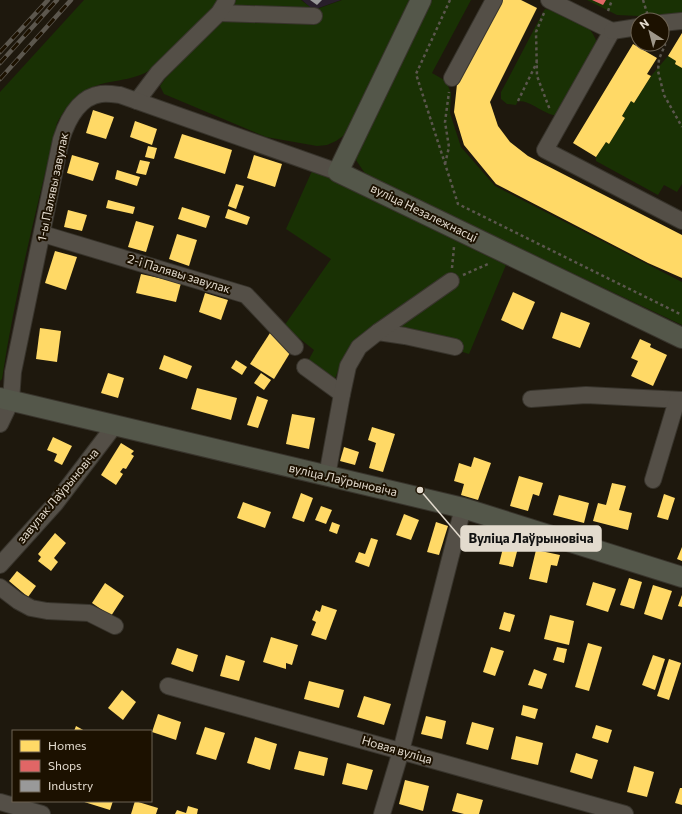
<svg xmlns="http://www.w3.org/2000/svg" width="682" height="814" font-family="Commissioner,sans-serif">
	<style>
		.industrial { fill: #281e2a }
		.green { fill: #193104 }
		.homes { fill: #ffd966 }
		.shops { fill: #e06666 }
		.industry { fill: #999 }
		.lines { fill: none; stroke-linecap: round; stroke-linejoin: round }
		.minor-casing { stroke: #38342c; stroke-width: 18 }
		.major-casing { stroke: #38342c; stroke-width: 22 }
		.path { stroke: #5b564e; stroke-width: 2.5; stroke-dasharray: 3 3; stroke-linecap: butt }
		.minor { stroke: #544f47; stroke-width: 16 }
		.major { stroke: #54574a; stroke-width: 20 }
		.rail-casing { stroke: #5c574e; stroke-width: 4.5 }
		.rail { stroke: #1c1100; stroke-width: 3; stroke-dasharray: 9; stroke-linecap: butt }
		.labels { text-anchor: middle; stroke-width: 4; stroke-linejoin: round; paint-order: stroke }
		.street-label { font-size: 12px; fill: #e3dbce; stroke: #1c1100 }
		.leader { fill: none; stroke: #e3dbce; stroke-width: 1.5 }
		.callout-dot { fill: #e3dbce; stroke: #1c1100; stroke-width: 1.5 }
		.callout { fill: #e3dbce; stroke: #e3dbce; stroke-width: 1.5 }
		.callout-label { font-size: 13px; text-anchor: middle; font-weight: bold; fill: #111 }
	</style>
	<rect width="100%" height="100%" fill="#1e180d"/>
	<polygon class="industrial" points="302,0 341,0 313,10"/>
	<g class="green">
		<path d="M 84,0 L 219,0 C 208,16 194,29 180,43 C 169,53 159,66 145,73 C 134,78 122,80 110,82 C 83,87 70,100 57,123 C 37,208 15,292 2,379 L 0,381 L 0,92 Z"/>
		<polygon points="233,0 301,0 314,10 342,0 411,0 351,125 343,136 336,141 327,145 317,146 266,137 164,94 160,86 165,79 209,33"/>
		<polygon points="431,0 471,0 432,73 446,81 451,93 450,113 461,147 495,186 682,282 682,325 369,177 364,172 356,160 357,154"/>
		<polygon points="587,0 682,0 682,18 617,15"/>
		<path d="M 545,9 C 557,11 583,22 591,31 C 594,35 596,40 598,45 L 559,116 C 543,115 533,101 518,101 L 516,105 L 507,104 L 501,99 L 501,92 L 507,81 L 542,14 Z"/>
		<polygon points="668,56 676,61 675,64 682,68 682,184 677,192 664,185 658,195 596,161 596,157 606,142 609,144 625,118 622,116 631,101 634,103 651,76"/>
		<polygon points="312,171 329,178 506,265 469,354 378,325 342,361 334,381 307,363 314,350 284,326 331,259 286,229"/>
	</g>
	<g class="homes">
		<polygon points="502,0 521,0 537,8 490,102 498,126 510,142 528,156 682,235 682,278 648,263 496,184 464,145 454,112 457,84"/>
		<polygon points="682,33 682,68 675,64 676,61 668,56"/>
		<polygon points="633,44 657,58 647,74 651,76 634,103 631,101 622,116 625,118 609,144 606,142 596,157 573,143"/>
		<polygon points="93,110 114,117 106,139 86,133"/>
		<polygon points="135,121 157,129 152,145 130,137"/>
		<polygon points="182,134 232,150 225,174 174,158"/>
		<polygon points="148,146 157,148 154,159 145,157"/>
		<polygon points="72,155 99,163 93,181 67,173"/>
		<polygon points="254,155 282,164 275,187 247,178"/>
		<polygon points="140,160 150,162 146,175 136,173"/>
		<polygon points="117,170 140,177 137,186 115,179"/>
		<polygon points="236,184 244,186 236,209 228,206"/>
		<polygon points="108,200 135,207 133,214 106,208"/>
		<polygon points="182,207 210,216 206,228 178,219"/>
		<polygon points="228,209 250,217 247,225 225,218"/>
		<polygon points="68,210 87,215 82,231 64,227"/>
		<polygon points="136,221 154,226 146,252 128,247"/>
		<polygon points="177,234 197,240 189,266 169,259"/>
		<polygon points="55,251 77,257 66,290 45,283"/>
		<polygon points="141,274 181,283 176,302 136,293"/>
		<polygon points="513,292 535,302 523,330 501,320"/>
		<polygon points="205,293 228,300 221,320 199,312"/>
		<polygon points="561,312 590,323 580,348 552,338"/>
		<polygon points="40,328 61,331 57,362 36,359"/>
		<polygon points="270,333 293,348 274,379 250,364"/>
		<polygon points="640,339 651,344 650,347 667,355 653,386 631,376 638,361 631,358"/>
		<polygon points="164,355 192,366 187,379 159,369"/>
		<polygon points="236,360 247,367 242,375 231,368"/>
		<polygon points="108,373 124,378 118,398 101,393"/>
		<polygon points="261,373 271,380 264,390 254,383"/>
		<polygon points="197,388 237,398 231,420 191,409"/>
		<polygon points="257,396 268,400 258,428 247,425"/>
		<polygon points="292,414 315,418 309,449 286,444"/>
		<polygon points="372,427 395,434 383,472 369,468 376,443 368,440"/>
		<polygon points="53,437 72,446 62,465 54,461 57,454 47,450"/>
		<polygon points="121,443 134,451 131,454 134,456 126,469 123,468 120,472 123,474 116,485 101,475"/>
		<polygon points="344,447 359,452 355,465 340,461"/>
		<polygon points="474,457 491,463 478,500 461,495 464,484 454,481 459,463 471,467"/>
		<polygon points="519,476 543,483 539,496 533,494 528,511 510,506"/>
		<polygon points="612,483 626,486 619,510 632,513 628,530 593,521 598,503 606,505"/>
		<polygon points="301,493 313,498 304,522 292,518"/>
		<polygon points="664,494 675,498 668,520 657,517"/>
		<polygon points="559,495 589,503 584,523 553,515"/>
		<polygon points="243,502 271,512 265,528 237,518"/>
		<polygon points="321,506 332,510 326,524 315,520"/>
		<polygon points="404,514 419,520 411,540 396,535"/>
		<polygon points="332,522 340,525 337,534 329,531"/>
		<polygon points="436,522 448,526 439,555 427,552"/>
		<polygon points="55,533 66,543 54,558 58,562 51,571 38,561 41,557 38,554"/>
		<polygon points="371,538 378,540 369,567 355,562 359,552 365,554"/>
		<polygon points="505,540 519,544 513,567 499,564"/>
		<polygon points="682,547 682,561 677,559"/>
		<polygon points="536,550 560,555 557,566 551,565 547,583 529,579"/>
		<polygon points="17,571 36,586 28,597 9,581"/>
		<polygon points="629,578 642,582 634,609 620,605"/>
		<polygon points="593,582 616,589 608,612 586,605"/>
		<polygon points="105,583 124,596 111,616 92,603"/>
		<polygon points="653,585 672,591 662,620 644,614"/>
		<polygon points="682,595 682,607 678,606"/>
		<polygon points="322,605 337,610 326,640 311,635 316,622 312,620 316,610 320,612"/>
		<polygon points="504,612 515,615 510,632 499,629"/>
		<polygon points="550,615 574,621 569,645 544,639"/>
		<polygon points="271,637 298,645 292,665 286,663 286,669 263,662"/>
		<polygon points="588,643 602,647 589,691 575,687"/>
		<polygon points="491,647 504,651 495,676 483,672"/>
		<polygon points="557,647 567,649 564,663 553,660"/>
		<polygon points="177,648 198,655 193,672 171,664"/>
		<polygon points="226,655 245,661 239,681 220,676"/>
		<polygon points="653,655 665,659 655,690 642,685"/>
		<polygon points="669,659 681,663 669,700 657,696"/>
		<polygon points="534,669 547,674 542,689 528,685"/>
		<polygon points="309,681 344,690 339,708 304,699"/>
		<polygon points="122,690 136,702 123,720 108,708"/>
		<polygon points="364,696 391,704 384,725 357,717"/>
		<polygon points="523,705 538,709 535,719 521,715"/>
		<polygon points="158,714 181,722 176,740 152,732"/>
		<polygon points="426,716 446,721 442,739 421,734"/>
		<polygon points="472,722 494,728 488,750 466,744"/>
		<polygon points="596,725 612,730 608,743 592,738"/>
		<polygon points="76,726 85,731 74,731"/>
		<polygon points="205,727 225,733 216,760 196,754"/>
		<polygon points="516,736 543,743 538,765 511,759"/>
		<polygon points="255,737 277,744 270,770 247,763"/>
		<polygon points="299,751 328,758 324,776 294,769"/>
		<polygon points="576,753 598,760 592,779 570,772"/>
		<polygon points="347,763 373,770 367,790 342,784"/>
		<polygon points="634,766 654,772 647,797 627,792"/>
		<polygon points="405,780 429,786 423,811 399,804"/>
		<polygon points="680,788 682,788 682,805 675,803"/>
		<polygon points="457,793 483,800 479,814 464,814 452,811"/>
		<polygon points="81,801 113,801 110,810"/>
		<polygon points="135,801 158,808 156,814 131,814"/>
		<polygon points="188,806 198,809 197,814 175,814 177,810 186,813"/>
	</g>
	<polygon class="shops" points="592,0 606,0 603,5"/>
	<polygon class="industry" points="310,0 322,0 317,5"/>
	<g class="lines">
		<g class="minor-casing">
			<g id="minor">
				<polyline points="549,0 612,31 545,150 682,221"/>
				<polyline points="219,13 314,16"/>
				<polyline points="662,23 682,21"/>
				<polyline points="612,31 638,27"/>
				<polyline points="452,78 494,0"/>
				<polyline points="137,101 158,73 219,13 227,0"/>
				<polyline points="43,234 246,295 295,347"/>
				<polyline points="378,332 405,336 455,347"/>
				<polyline points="305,367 342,394"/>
				<polyline points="531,399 586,395 682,400"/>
				<path d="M 0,424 L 11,401 L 13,372 L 61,140 C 67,121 78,97 101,94 C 107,93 113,94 120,95 L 338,172"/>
				<polyline points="327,476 342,394 348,366 359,347 378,332 451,281"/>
				<polyline points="653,480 677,400"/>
				<polyline points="0,565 55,504 115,425"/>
				<polyline points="0,587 18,601 31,608 47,611 89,613 115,626"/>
				<polyline points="168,686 625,814"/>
				<polyline points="0,802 42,814"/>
				<polyline points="382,814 401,751 463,508"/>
			</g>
		</g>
		<g class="major-casing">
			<g id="major">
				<polyline points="421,0 338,172 682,338"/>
				<polyline points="0,398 463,508 682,577"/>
			</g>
		</g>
		<g class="path">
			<polyline points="450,0 416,74 458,204 680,314 682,313"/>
			<polyline points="643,0 648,16"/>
			<polyline points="608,11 612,0"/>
			<polyline points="544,13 536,32 537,76 550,110"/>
			<polyline points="664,37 665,45 659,59 658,71 664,95 682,127"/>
			<polyline points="518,101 537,62"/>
			<polyline points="445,164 449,147 445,122 449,92"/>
			<polyline points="452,268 454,247"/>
			<polyline points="463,275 488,264"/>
		</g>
		<use href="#minor" class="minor"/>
		<use href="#major" class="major"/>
		<g class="rail-casing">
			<g id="rail">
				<polyline points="0,52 48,0"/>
				<polyline points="0,63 57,0"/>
				<polyline points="0,79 71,0"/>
			</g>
		</g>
		<use href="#rail" class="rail"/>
	</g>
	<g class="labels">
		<g class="street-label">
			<text transform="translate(53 187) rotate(-78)" y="4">1-ы Палявы завулак</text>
			<text transform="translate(424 213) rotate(26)" y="4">вуліца Незалежнасці</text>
			<text transform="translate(179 274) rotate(17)" y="4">2-і Палявы завулак</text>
			<text transform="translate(343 480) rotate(13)" y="4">вуліца Лаўрыновіча</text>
			<text transform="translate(58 496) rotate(-50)" y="4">завулак Лаўрыновіча</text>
			<text transform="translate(397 750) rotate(16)" y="4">Новая вуліца</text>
		</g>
	</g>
	<path class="leader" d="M420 490L461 538"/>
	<circle class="callout-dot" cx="420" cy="490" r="4"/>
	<rect class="callout" x="461" y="526" width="140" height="25" rx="4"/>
	<g class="callout-label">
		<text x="531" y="543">Вуліца Лаўрыновіча</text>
	</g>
	<rect x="12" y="730" width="140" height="72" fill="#1c1100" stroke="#6c6252"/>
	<rect x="20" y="740" width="20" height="12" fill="#ffd966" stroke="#6c6252"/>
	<text x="48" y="750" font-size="12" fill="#e3dbce">Homes</text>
	<rect x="20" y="760" width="20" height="12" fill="#e06666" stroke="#6c6252"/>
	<text x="48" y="770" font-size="12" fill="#e3dbce">Shops</text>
	<rect x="20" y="780" width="20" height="12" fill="#999999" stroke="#6c6252"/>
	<text x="48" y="790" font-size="12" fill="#e3dbce">Industry</text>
	<g transform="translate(650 32) rotate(324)"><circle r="19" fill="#1c1100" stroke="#6c6252"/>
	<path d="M0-3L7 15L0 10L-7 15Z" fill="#9e978a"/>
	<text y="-6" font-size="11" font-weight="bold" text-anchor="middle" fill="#e3dbce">N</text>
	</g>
</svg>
